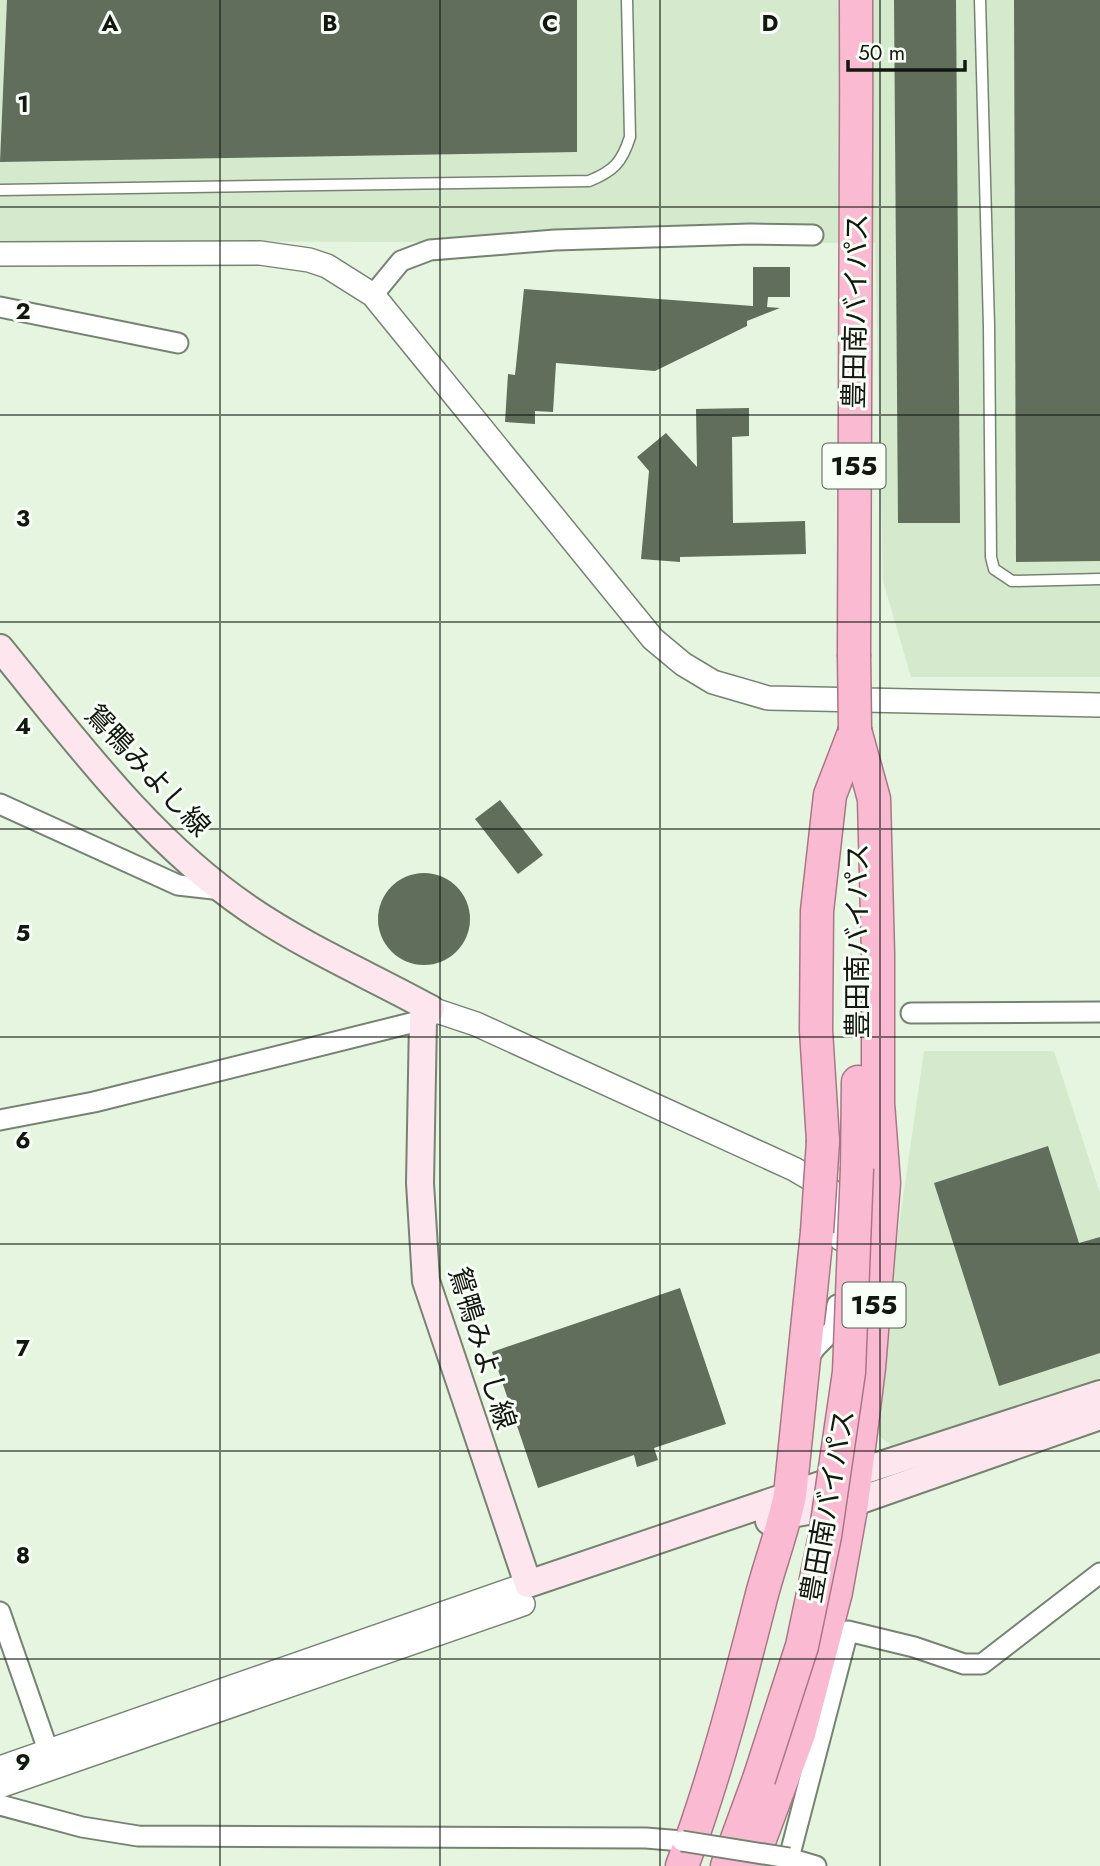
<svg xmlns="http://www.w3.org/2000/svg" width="1100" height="1866" font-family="Jost,'Noto Sans JP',sans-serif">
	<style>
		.built { fill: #d5e9cd }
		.building { fill: #606e5b }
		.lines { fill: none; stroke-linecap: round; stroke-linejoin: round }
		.service-casing { stroke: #758470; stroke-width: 13 }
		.minor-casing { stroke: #758470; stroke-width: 23 }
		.tertiary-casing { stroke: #758470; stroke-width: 26 }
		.secondary-casing { stroke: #758470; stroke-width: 30 }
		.trunk-casing { stroke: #a87786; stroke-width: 35 }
		.service { stroke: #fff; stroke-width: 10 }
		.minor { stroke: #fff; stroke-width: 19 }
		.tertiary { stroke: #fff; stroke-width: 23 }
		.secondary { stroke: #fde6ee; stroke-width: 26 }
		.trunk { stroke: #fabbd2; stroke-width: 32 }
		.minor-bridge-casing { stroke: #758470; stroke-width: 23; stroke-linecap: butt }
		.trunk-bridge-casing { stroke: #a87786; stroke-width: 35; stroke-linecap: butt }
		.minor-bridge { stroke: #fff; stroke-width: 19 }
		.trunk-bridge { stroke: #fabbd2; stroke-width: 32 }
		.grid { fill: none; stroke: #121810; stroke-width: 2; stroke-opacity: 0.55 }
		.labels { text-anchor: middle; stroke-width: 6; stroke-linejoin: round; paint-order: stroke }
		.shield { fill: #f8fff6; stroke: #575d55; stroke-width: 2 }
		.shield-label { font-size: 26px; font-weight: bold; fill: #121810 }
		.street-label { font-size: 28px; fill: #121810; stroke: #f8fff6 }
		.grid-label { font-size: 23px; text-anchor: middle; font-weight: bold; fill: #121810; stroke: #f8fff6; stroke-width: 6; stroke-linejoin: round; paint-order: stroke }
	</style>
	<rect width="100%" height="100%" fill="#e5f5df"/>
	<g class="built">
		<polygon points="0,0 1100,0 1100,677 911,677 883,581 875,243 0,241"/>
		<polygon points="924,1051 1054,1051 1100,1193 1100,1382 894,1448 870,1428"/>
	</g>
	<g class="building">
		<polygon points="7,0 577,0 577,152 0,162"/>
		<polygon points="894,0 956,0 960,523 898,523"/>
		<polygon points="1014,0 1100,0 1100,561 1016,562"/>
		<polygon points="753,267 790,267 790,297 768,297 767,307 780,308 747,321 747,326 655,371 556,363 553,412 535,411 535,424 505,422 508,374 515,375 524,289 753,306"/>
		<polygon points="749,408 749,436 732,437 733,523 805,521 806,554 680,557 680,562 641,559 649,471 637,457 666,433 697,467 696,409"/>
		<polygon points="500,800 543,855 518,874 475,819"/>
		<circle cx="424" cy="919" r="46"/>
		<polygon points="1048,1146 1079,1243 1100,1237 1100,1353 999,1386 934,1183"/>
		<polygon points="680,1288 726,1424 654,1448 658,1460 637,1467 634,1455 538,1488 492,1352"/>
	</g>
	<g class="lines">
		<g class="service-casing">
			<g id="service">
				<polyline points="980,0 989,326 991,557 994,569 1012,581 1100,579"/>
				<path d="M 0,190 L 589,181 C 614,171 622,162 630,137 L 627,0"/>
			</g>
		</g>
		<g class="minor-casing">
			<g id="minor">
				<polyline points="373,295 401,261 430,250 555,240 750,234 813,235"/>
				<polyline points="0,307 178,343"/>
				<polyline points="0,804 178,885 222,890"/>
				<polyline points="911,1013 1100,1012"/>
				<polyline points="0,1120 94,1102 423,1020"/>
				<polyline points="806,1361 816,1347 834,1329 837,1305"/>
				<polyline points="0,1612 49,1753"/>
				<polyline points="0,1805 82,1827 138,1836 646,1838 682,1841"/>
				<polyline points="816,1866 789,1858 848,1631 914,1647 964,1664 982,1664 1100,1573"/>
			</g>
		</g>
		<g class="tertiary-casing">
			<g id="tertiary">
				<polyline points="0,254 260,253 309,260 327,266 373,295 653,639 683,664 713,682 768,698 1100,705"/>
				<polyline points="431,1009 476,1024 794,1169 830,1190 843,1217 841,1239"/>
				<polyline points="0,1768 528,1584"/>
				<polyline points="0,1786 523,1604"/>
			</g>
		</g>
		<g class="secondary-casing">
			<g id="secondary">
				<path d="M 0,648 C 76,741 149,841 249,909 C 306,948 371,976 431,1009 L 423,1020 L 420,1183 L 426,1281 L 528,1584 L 856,1473 L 1100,1394"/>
				<polyline points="769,1521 786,1515 852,1503 1100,1416"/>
			</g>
		</g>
		<g class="trunk-casing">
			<g id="trunk">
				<path d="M 854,654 C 854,436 857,218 856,0"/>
				<polyline points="823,1141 816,1030 817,911 830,795 855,730"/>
				<polyline points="857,1168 858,1082"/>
				<path d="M 682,1866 C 715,1778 738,1688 761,1598 C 770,1563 783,1530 790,1495 L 817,1232"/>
				<polyline points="727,1866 759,1779"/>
				<polyline points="750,1866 799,1734 836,1592 852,1503 869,1368 884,1183 878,1103 878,954 874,799 855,730"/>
			</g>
		</g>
		<use href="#service" class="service"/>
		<use href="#minor" class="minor"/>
		<use href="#tertiary" class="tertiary"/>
		<use href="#secondary" class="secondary"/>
		<use href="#trunk" class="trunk"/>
		<g class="minor-bridge-casing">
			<polyline id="minor-bridge" points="682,1841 789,1858"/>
		</g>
		<g class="trunk-bridge-casing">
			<g id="trunk-bridge">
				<polyline points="854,654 855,730"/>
				<polyline points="817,1232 823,1141"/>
				<polyline points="759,1779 802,1646 825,1536 849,1372 857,1168"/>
			</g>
		</g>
		<use href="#minor-bridge" class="minor-bridge"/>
		<use href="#trunk-bridge" class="trunk-bridge"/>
	</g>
	<path class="grid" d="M 220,0 L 220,1866M 440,0 L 440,1866M 660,0 L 660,1866M 880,0 L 880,1866M 0,207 L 1100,207M 0,415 L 1100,415M 0,622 L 1100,622M 0,829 L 1100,829M 0,1037 L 1100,1037M 0,1244 L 1100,1244M 0,1451 L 1100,1451M 0,1659 L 1100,1659"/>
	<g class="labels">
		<g class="shield">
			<rect x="822.5" y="443.5" width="63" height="45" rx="5"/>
			<rect x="842.5" y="1282.5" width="63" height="45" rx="5"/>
		</g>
		<g class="shield-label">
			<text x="854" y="475">155</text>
			<text x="874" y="1314">155</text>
		</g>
		<g class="street-label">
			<text transform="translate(855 311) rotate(-89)" y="10">豊田南バイパス</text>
			<text transform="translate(148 770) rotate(47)" y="10">鴛鴨みよし線</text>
			<text transform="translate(857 941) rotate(-90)" y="10">豊田南バイパス</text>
			<text transform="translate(483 1348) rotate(73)" y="10">鴛鴨みよし線</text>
			<text transform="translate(827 1506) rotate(-80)" y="10">豊田南バイパス</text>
		</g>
	</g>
	<g class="grid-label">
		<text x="110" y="31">A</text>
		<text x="330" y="31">B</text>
		<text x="550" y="31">C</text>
		<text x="770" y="31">D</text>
		<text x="23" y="112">1</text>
		<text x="23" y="319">2</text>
		<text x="23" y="526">3</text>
		<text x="23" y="734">4</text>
		<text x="23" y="941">5</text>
		<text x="23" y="1148">6</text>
		<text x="23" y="1356">7</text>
		<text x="23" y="1563">8</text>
		<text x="23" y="1770">9</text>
	</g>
	<path d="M848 60v10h117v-10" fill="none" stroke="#121810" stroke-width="3.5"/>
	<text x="858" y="60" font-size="21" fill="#121810" stroke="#f8fff6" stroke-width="5" paint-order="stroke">50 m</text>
</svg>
